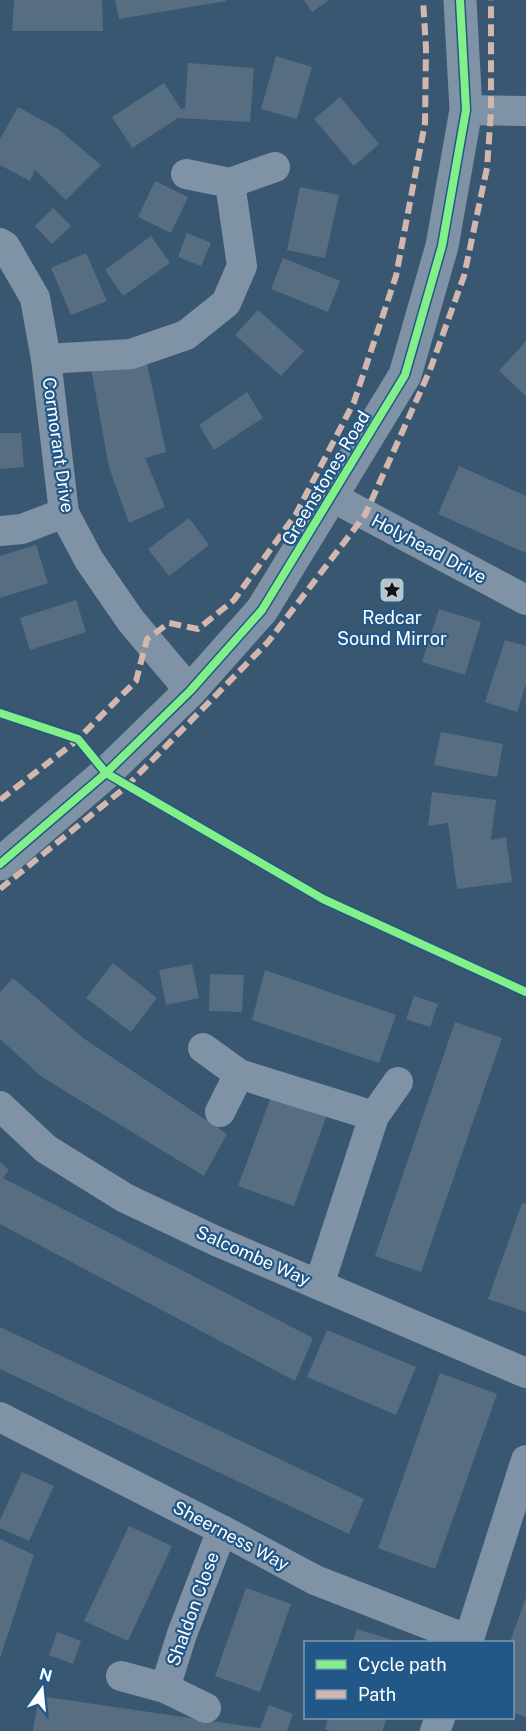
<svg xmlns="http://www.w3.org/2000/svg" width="526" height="1731" font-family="'Public Sans',sans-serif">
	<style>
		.building { fill: #576e82 }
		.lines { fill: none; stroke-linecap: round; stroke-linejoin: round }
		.minor { stroke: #8093a6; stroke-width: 30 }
		.tertiary { stroke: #8093a6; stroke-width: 33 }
		.quiet { stroke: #d1b7ad; stroke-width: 6; stroke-dasharray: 12 6; stroke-linecap: butt }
		.cycleway-casing { stroke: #225887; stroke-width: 11 }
		.cycleway { stroke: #82f089; stroke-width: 8 }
		.labels { text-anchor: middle; stroke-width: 4.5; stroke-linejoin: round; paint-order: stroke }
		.street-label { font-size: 18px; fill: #fff; stroke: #225887 }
		.poi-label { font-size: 18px; fill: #fff; stroke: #225887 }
	</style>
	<rect width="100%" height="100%" fill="#395770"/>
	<g class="building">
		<polygon points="14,0 102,0 103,31 12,31"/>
		<polygon points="115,0 226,0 226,1 119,19"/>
		<polygon points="304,0 329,0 312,12"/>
		<polygon points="276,56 312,67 297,119 261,109"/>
		<polygon points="188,63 254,68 250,122 178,118 132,148 112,117 164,83 181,109 185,108"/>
		<polygon points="340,97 379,144 354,166 314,119"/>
		<polygon points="18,107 58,129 101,165 66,200 35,170 30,181 0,165 0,139"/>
		<polygon points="155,181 188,197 171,233 138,217"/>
		<polygon points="300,187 339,195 325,258 287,250"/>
		<polygon points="53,208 71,226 52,244 35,226"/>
		<polygon points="187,233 211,243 201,266 178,257"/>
		<polygon points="151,236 170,263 123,296 105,270"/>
		<polygon points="86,253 107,301 71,315 51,268"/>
		<polygon points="283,258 340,281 328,312 271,289"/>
		<polygon points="258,310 304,351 281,376 235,335"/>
		<polygon points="526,341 526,396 499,371"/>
		<polygon points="146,359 166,452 145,458 165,507 129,523 109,467 91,368"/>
		<polygon points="247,392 263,418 214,450 199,425"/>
		<polygon points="0,433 21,433 24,467 0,469"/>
		<polygon points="459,466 526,496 526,553 438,514"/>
		<polygon points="189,518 209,545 169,576 148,549"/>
		<polygon points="36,545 48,583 0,598 0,556"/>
		<polygon points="76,600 86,632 30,650 20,618"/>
		<polygon points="439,609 481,622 465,675 422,662"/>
		<polygon points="505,640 526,646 526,684 517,712 485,702"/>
		<polygon points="441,732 503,744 497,777 434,765"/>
		<polygon points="432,792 496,800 491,840 506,837 512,882 457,889 448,823 428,826"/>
		<polygon points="113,963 157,998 131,1032 86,998"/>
		<polygon points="192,964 199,998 166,1005 159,970"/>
		<polygon points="265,970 396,1015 379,1063 252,1020"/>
		<polygon points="210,974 244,975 242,1012 209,1011"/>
		<polygon points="13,978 83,1038 227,1134 204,1176 42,1077 0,1039 0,992"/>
		<polygon points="414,996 438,1004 430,1027 406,1019"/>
		<polygon points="455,1022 502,1038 421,1272 375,1256"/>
		<polygon points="271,1097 326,1117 294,1206 238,1186"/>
		<polygon points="0,1162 9,1170 3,1178 313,1338 295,1381 0,1224"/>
		<polygon points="522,1203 526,1204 526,1312 488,1299"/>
		<polygon points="0,1327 364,1499 349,1534 0,1369"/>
		<polygon points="327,1330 416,1367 396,1415 307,1377"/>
		<polygon points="440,1373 497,1394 435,1569 378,1548"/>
		<polygon points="22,1472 54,1486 29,1541 0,1528 0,1520"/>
		<polygon points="129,1526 172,1546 128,1641 84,1621"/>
		<polygon points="0,1539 34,1555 0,1658"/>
		<polygon points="246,1588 291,1604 260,1692 215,1676"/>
		<polygon points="526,1597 526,1717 512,1712 512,1642 510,1642"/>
		<polygon points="357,1629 399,1642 353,1642"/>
		<polygon points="57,1632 81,1641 73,1664 49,1655"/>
		<polygon points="39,1696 260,1728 269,1705 293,1714 287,1731 33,1731"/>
		<polygon points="328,1718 387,1718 382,1731 330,1731 325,1729"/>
	</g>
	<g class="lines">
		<g class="minor">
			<polyline points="466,110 526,111"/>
			<polyline points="186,174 230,183 275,167"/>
			<polyline points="0,243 5,246 35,298 46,359 64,513 89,560 131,621 190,691"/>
			<polyline points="46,359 131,354 186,335 226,303 242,266 230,183"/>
			<polyline points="332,497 526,600"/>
			<polyline points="0,531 22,529 64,513"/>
			<polyline points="203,1048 239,1074 374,1116"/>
			<polyline points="0,1106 46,1149 125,1198 216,1241 526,1373"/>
			<polyline points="220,1112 239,1074"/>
			<polyline points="319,1285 374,1116 398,1082"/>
			<polyline points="0,1417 222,1530 315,1580 469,1640"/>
			<polyline points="468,1642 526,1460"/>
			<polyline points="121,1676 165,1688 206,1708"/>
			<polyline points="165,1688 182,1634 222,1530"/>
			<polyline points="435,1731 440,1718"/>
		</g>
		<polyline class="tertiary" points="0,864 106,773 190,691 262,610 405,375 442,246 466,110 460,0"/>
		<g class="quiet">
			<polyline points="0,800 75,742 136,681 147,639 169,623 198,629 234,600 296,514 354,402 396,276 425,123 426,48 423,0"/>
			<polyline points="0,889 127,786 268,642 365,515 430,370 464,276 487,168 491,111 491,0"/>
		</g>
		<g class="cycleway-casing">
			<g id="cycleway">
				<polyline points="0,713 78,739 106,773 323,899 526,992"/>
				<polyline points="0,864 106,773 190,691 262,610 405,375 442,246 466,110 460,0"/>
			</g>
		</g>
		<use href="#cycleway" class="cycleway"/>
	</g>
	<defs>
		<g id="sight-square" transform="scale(1.35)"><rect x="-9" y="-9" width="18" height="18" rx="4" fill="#bac4cd" stroke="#225887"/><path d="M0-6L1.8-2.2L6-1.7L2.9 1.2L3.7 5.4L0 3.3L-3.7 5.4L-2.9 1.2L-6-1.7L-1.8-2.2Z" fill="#111"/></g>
	</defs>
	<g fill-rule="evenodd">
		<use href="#sight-square" x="392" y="590"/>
	</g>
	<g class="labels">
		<g class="street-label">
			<text transform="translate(58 445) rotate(82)" y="6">Cormorant Drive</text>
			<text transform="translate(326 478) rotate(-59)" y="6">Greenstones Road</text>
			<text transform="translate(429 549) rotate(28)" y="6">Holyhead Drive</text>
			<text transform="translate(253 1256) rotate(24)" y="6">Salcombe Way</text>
			<text transform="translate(231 1536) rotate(28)" y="6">Sheerness Way</text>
			<text transform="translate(193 1609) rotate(-70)" y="6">Shaldon Close</text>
		</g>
		<g class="poi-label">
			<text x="392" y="624">Redcar<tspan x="392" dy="21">Sound Mirror</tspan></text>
		</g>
	</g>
	<rect x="304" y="1641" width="210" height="78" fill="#225887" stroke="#7a9bb7" stroke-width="1.5"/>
	<rect x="316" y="1660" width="30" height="9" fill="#82f089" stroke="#7a9bb7" stroke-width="1.5"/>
	<text x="358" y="1671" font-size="18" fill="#ffffff">Cycle path</text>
	<rect x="316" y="1690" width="30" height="9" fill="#d1b7ad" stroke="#7a9bb7" stroke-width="1.5"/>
	<text x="358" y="1701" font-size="18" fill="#ffffff">Path</text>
	<g transform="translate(42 1689) rotate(15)" stroke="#225887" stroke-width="4.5" paint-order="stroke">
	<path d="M0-4.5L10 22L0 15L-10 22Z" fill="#ffffff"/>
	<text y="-9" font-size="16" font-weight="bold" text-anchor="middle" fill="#ffffff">N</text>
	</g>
</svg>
